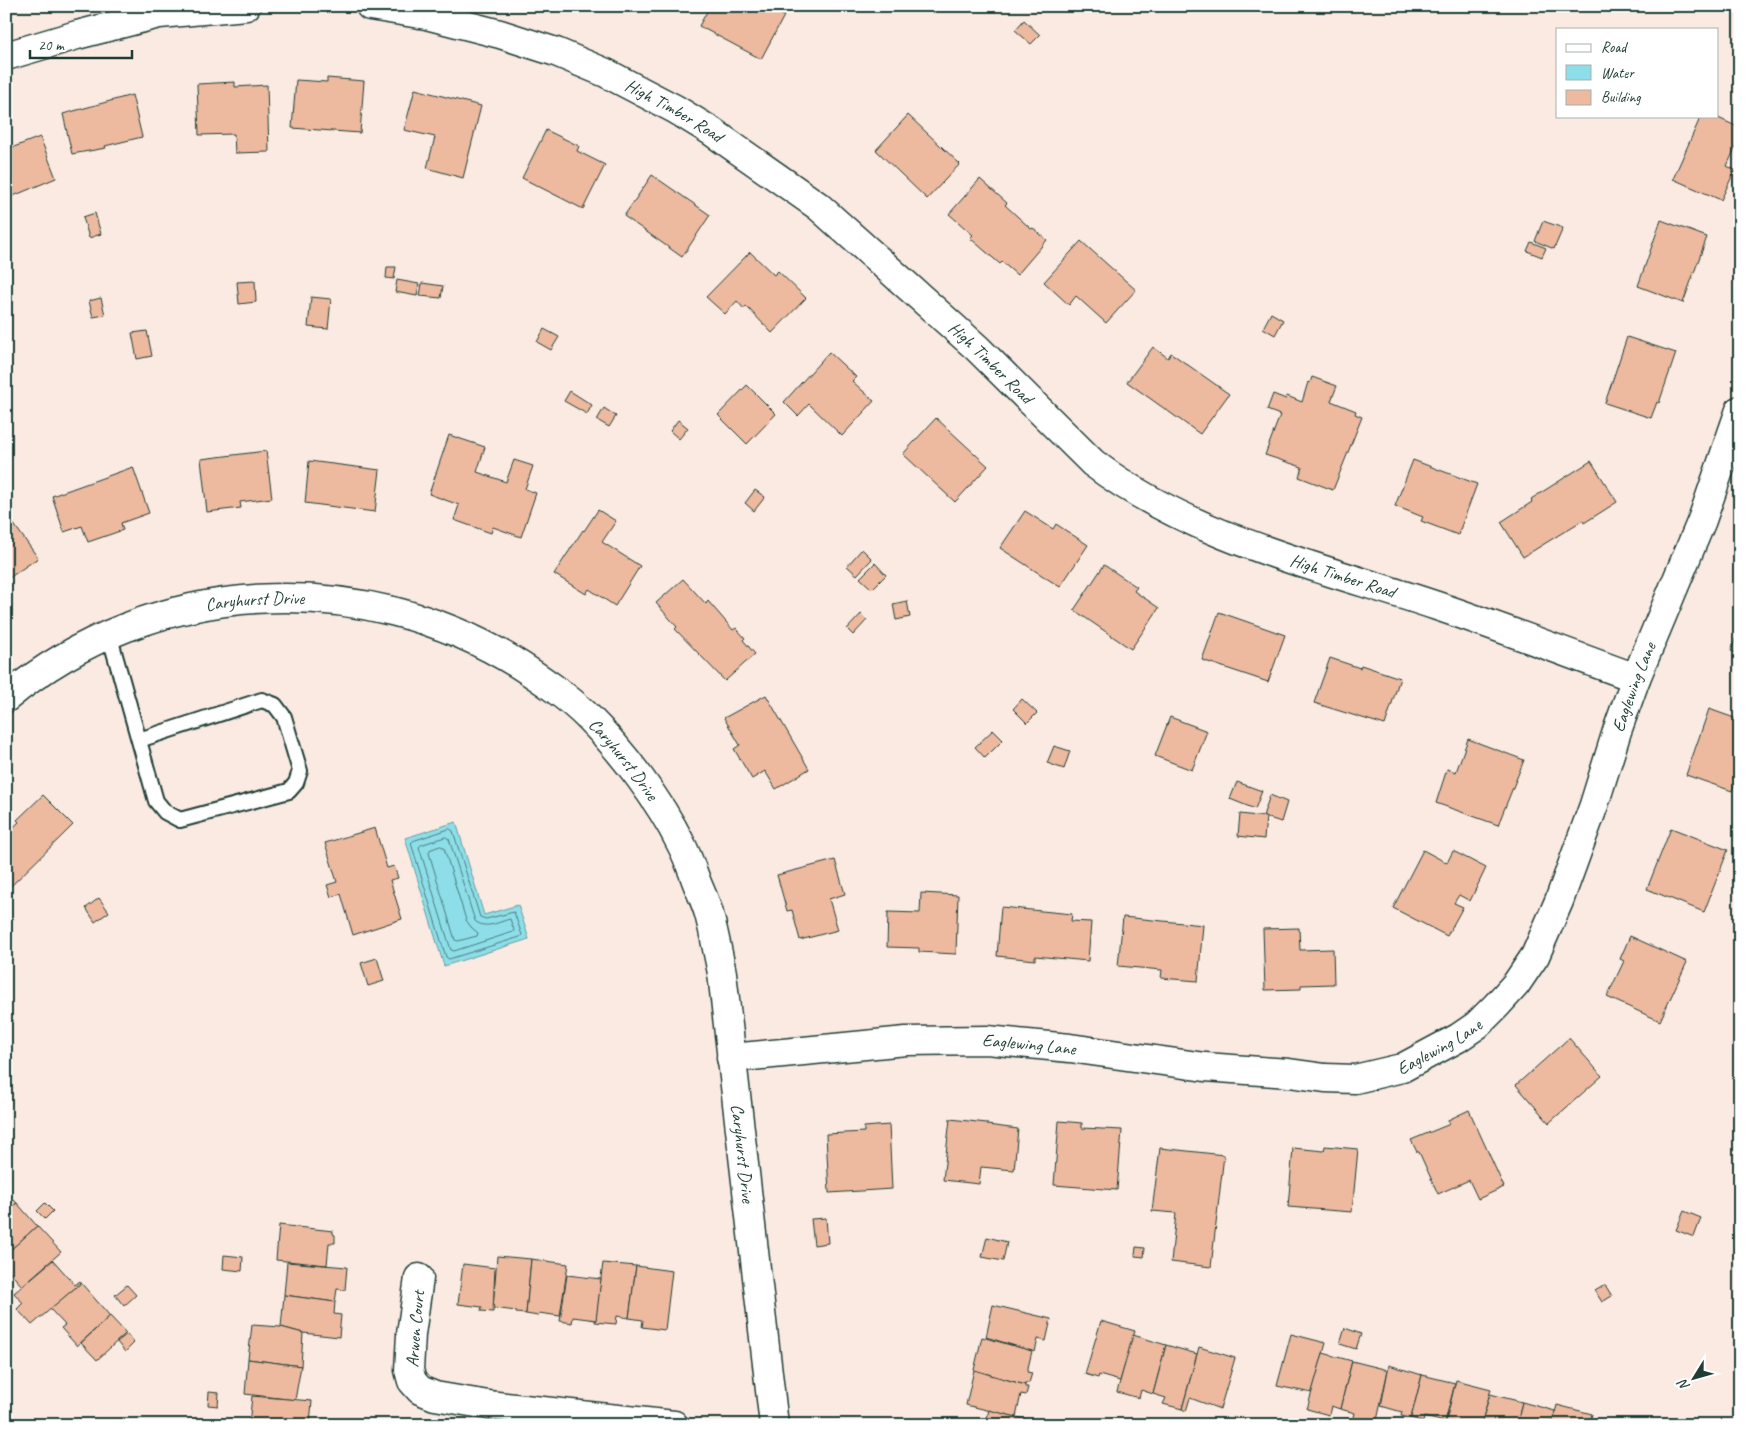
<svg xmlns="http://www.w3.org/2000/svg" width="1746" height="1431" font-family="Caveat,sans-serif">
	<style>
		.water { fill: #8ddee9; stroke: #619ea1 }
		.lines { fill: none; stroke-linecap: round; stroke-linejoin: round }
		.shore { stroke: #4b7d7c; stroke-width: 1 }
		.building { fill: #edb99f; stroke: #1f3d34 }
		.lane-casing { stroke: #1f3d34; stroke-width: 18 }
		.street-casing { stroke: #1f3d34; stroke-width: 31 }
		.lane { stroke: #fff; stroke-width: 14 }
		.street { stroke: #fff; stroke-width: 28 }
		.labels { text-anchor: middle; stroke-width: 5; stroke-linejoin: round; paint-order: stroke }
		.street-label { font-size: 18px; fill: #1f3d34; stroke: #fff }
	</style>
	<rect width="100%" height="100%" fill="#faeae2"/>
	<filter id="ink" filterUnits="userSpaceOnUse"><feTurbulence type="fractalNoise" baseFrequency=".02" numOctaves="2"/><feDisplacementMap in="SourceGraphic" scale="10" xChannelSelector="R" yChannelSelector="G"/><feConvolveMatrix kernelMatrix="1 2 1 2 8 2 1 2 1" color-interpolation-filters="sRGB"/></filter>
	<g filter="url(#ink)">
		<polygon class="water" points="456,822 484,915 518,905 529,939 444,966 405,838"/>
		<g class="lines">
			<g class="shore">
				<polygon points="450,829 453,831 480,917 486,919 514,912 522,935 520,937 449,959 446,957 411,843 413,841"/>
				<path d="M 446,837 L 449,839 L 475,921 C 486,930 498,922 510,919 L 514,930 L 513,932 L 454,951 L 451,950 L 419,847 L 421,845 Z"/>
				<polygon points="441,846 444,848 466,920 471,927 478,933 477,936 458,941 455,940 429,853 430,850"/>
			</g>
		</g>
		<g class="building">
			<polygon points="710,6 766,6 784,16 761,59 699,26"/>
			<polygon points="1024,20 1040,35 1031,44 1015,30"/>
			<polygon points="327,78 364,81 360,133 292,128 296,80 327,82"/>
			<polygon points="235,82 235,87 267,85 269,152 235,153 234,134 199,135 197,84"/>
			<polygon points="415,89 481,106 463,178 427,168 435,137 404,130"/>
			<polygon points="132,95 142,137 105,146 106,148 72,154 63,114"/>
			<polygon points="908,115 960,164 927,199 876,150"/>
			<polygon points="1701,116 1714,116 1740,128 1740,137 1727,166 1735,170 1721,200 1673,179"/>
			<polygon points="546,130 579,146 577,151 605,165 583,209 522,178"/>
			<polygon points="40,137 56,178 6,199 6,150"/>
			<polygon points="652,175 710,215 682,257 624,216"/>
			<polygon points="980,179 1007,203 1005,205 1031,229 1033,228 1047,240 1017,275 1002,262 1000,264 970,238 973,235 949,214"/>
			<polygon points="95,213 101,234 89,238 83,217"/>
			<polygon points="1661,220 1707,237 1683,303 1638,286"/>
			<polygon points="1543,221 1563,228 1554,249 1535,241"/>
			<polygon points="1081,241 1136,290 1106,323 1076,296 1069,305 1044,282"/>
			<polygon points="1531,242 1546,248 1542,257 1527,251"/>
			<polygon points="750,252 774,275 778,271 806,298 772,333 746,306 744,309 737,301 725,314 706,297"/>
			<polygon points="387,267 396,267 394,279 386,278"/>
			<polygon points="397,280 419,284 417,296 395,292"/>
			<polygon points="255,281 256,302 239,304 237,282"/>
			<polygon points="422,283 443,286 441,298 420,296"/>
			<polygon points="311,297 331,299 328,329 308,327"/>
			<polygon points="101,298 105,315 93,317 89,301"/>
			<polygon points="1271,313 1283,320 1275,335 1263,328"/>
			<polygon points="544,329 559,337 551,350 537,342"/>
			<polygon points="147,331 152,356 137,359 132,333"/>
			<polygon points="1627,337 1676,353 1659,403 1657,402 1651,418 1605,403"/>
			<polygon points="1153,347 1168,358 1171,353 1229,394 1200,434 1127,382"/>
			<polygon points="829,352 856,377 852,381 874,401 842,436 809,404 798,416 784,402"/>
			<polygon points="1312,377 1337,386 1331,401 1356,411 1355,414 1362,417 1333,490 1299,477 1302,467 1265,455 1280,415 1267,410 1273,394 1286,399 1287,396 1302,402 1308,382 1310,383"/>
			<polygon points="747,385 776,414 747,444 718,415"/>
			<polygon points="570,391 592,405 587,414 564,401"/>
			<polygon points="604,408 616,416 609,427 597,420"/>
			<polygon points="936,418 988,466 955,502 903,454"/>
			<polygon points="678,420 688,428 679,439 670,431"/>
			<polygon points="449,435 485,447 477,472 506,482 514,460 533,466 525,489 536,493 521,537 493,527 491,533 454,520 459,505 429,494"/>
			<polygon points="266,451 272,498 240,502 241,508 207,512 201,459"/>
			<polygon points="1413,460 1477,484 1458,535 1421,521 1423,517 1395,506"/>
			<polygon points="309,461 380,470 375,512 305,503"/>
			<polygon points="1591,461 1617,502 1584,523 1583,520 1523,557 1501,522 1532,502 1531,499"/>
			<polygon points="133,467 149,513 121,523 123,530 88,542 82,526 64,532 52,496"/>
			<polygon points="755,490 765,497 754,511 745,503"/>
			<polygon points="598,510 616,521 602,542 640,566 615,606 589,589 586,594 554,574 583,530 584,531"/>
			<polygon points="1025,511 1053,529 1056,524 1088,545 1060,587 1000,548"/>
			<polygon points="13,523 38,558 6,580 6,528"/>
			<polygon points="862,549 872,559 857,575 847,566"/>
			<polygon points="875,563 886,575 872,589 860,578"/>
			<polygon points="1104,565 1137,587 1134,591 1159,608 1131,649 1074,610"/>
			<polygon points="683,579 706,604 708,601 733,630 736,628 745,638 743,640 755,654 725,681 675,629 677,627 656,603"/>
			<polygon points="907,601 910,617 896,620 893,604"/>
			<polygon points="1219,612 1285,635 1268,682 1202,660"/>
			<polygon points="861,614 867,620 853,635 847,629"/>
			<polygon points="1740,626 1740,654 1731,651"/>
			<polygon points="1330,658 1360,668 1361,665 1400,678 1385,725 1314,703"/>
			<polygon points="766,695 809,769 776,789 765,771 752,779 734,749 740,745 724,718"/>
			<polygon points="1022,699 1037,713 1027,723 1013,709"/>
			<polygon points="1709,709 1740,720 1740,769 1732,791 1686,775"/>
			<polygon points="1170,717 1207,731 1192,770 1155,756"/>
			<polygon points="993,730 1003,740 985,758 975,747"/>
			<polygon points="1468,739 1524,760 1498,825 1436,803 1447,769 1456,772"/>
			<polygon points="1054,746 1070,751 1064,769 1047,763"/>
			<polygon points="1237,782 1262,791 1255,809 1230,799"/>
			<polygon points="43,795 73,825 7,890 6,834 19,822 17,820"/>
			<polygon points="1270,795 1287,802 1281,822 1263,816"/>
			<polygon points="1240,814 1266,817 1264,839 1238,836"/>
			<polygon points="375,828 387,868 394,866 398,878 390,880 402,919 353,935 341,894 331,897 327,885 337,882 325,843"/>
			<polygon points="1671,828 1728,850 1704,912 1647,889"/>
			<polygon points="1423,850 1447,863 1453,851 1486,868 1470,901 1459,895 1454,903 1463,907 1447,936 1393,908"/>
			<polygon points="835,860 845,894 829,899 838,930 800,940 792,910 787,911 777,875"/>
			<polygon points="921,893 958,895 956,954 919,952 919,948 887,947 888,912 920,913"/>
			<polygon points="99,898 109,912 95,922 86,908"/>
			<polygon points="1001,907 1072,914 1071,921 1091,922 1088,961 1035,956 1035,960 997,956"/>
			<polygon points="1123,917 1203,925 1198,981 1161,978 1162,970 1118,966"/>
			<polygon points="1299,928 1300,950 1333,949 1334,984 1301,985 1301,989 1265,990 1263,929"/>
			<polygon points="1630,936 1687,962 1660,1021 1607,997 1624,961 1620,959"/>
			<polygon points="377,958 384,981 368,986 361,963"/>
			<polygon points="1569,1038 1602,1076 1549,1123 1516,1085"/>
			<polygon points="1469,1110 1504,1187 1478,1199 1469,1180 1438,1194 1419,1152 1417,1152 1411,1140 1450,1124 1448,1120"/>
			<polygon points="950,1119 987,1123 987,1125 1018,1129 1014,1170 981,1167 979,1184 943,1180"/>
			<polygon points="1059,1121 1082,1123 1082,1128 1122,1130 1117,1190 1054,1185"/>
			<polygon points="889,1125 892,1189 829,1193 826,1134 864,1132 864,1127"/>
			<polygon points="1325,1146 1358,1149 1352,1212 1288,1207 1293,1148 1324,1151"/>
			<polygon points="1160,1148 1224,1155 1211,1267 1171,1262 1176,1213 1152,1211"/>
			<polygon points="6,1199 9,1203 13,1199 17,1203 6,1212"/>
			<polygon points="17,1203 37,1226 6,1254 6,1212"/>
			<polygon points="45,1203 53,1211 45,1219 37,1211"/>
			<polygon points="1684,1211 1701,1218 1694,1237 1676,1230"/>
			<polygon points="826,1218 828,1243 814,1245 811,1219"/>
			<polygon points="279,1225 333,1231 333,1234 335,1235 335,1243 329,1243 327,1265 276,1260"/>
			<polygon points="37,1226 61,1252 22,1286 8,1270 6,1270 6,1254"/>
			<polygon points="987,1237 1007,1242 1003,1261 982,1257"/>
			<polygon points="1136,1247 1145,1248 1144,1257 1135,1256"/>
			<polygon points="224,1255 243,1257 242,1271 223,1269"/>
			<polygon points="497,1256 531,1259 526,1314 516,1313 516,1311 493,1308"/>
			<polygon points="531,1259 568,1264 560,1316 539,1313 538,1316 526,1314"/>
			<polygon points="53,1260 75,1285 80,1281 81,1283 32,1325 17,1309 23,1303 14,1293"/>
			<polygon points="287,1262 347,1267 345,1290 337,1289 335,1302 284,1295"/>
			<polygon points="603,1263 636,1266 629,1318 617,1316 616,1324 595,1322"/>
			<polygon points="463,1264 495,1268 493,1312 481,1311 482,1307 458,1304"/>
			<polygon points="636,1266 672,1271 665,1330 642,1327 643,1320 629,1318"/>
			<polygon points="567,1275 601,1279 596,1320 573,1317 572,1323 560,1321"/>
			<polygon points="81,1283 110,1316 77,1346 61,1328 65,1325 50,1309"/>
			<polygon points="127,1285 136,1295 124,1306 115,1295"/>
			<polygon points="1605,1285 1612,1296 1602,1302 1595,1291"/>
			<polygon points="284,1295 335,1302 334,1314 341,1315 339,1337 303,1333 281,1327"/>
			<polygon points="993,1305 1051,1319 1046,1341 1038,1339 1035,1352 986,1337"/>
			<polygon points="110,1316 126,1333 97,1360 81,1343"/>
			<polygon points="1101,1321 1135,1331 1120,1381 1099,1375 1098,1378 1085,1374"/>
			<polygon points="252,1325 281,1327 303,1333 301,1366 248,1359"/>
			<polygon points="1345,1328 1361,1334 1356,1349 1340,1344"/>
			<polygon points="127,1334 134,1343 125,1352 117,1342"/>
			<polygon points="1291,1334 1326,1343 1312,1393 1277,1386"/>
			<polygon points="1133,1335 1166,1345 1153,1394 1141,1390 1139,1398 1117,1392"/>
			<polygon points="982,1337 1032,1351 1027,1372 1032,1373 1029,1383 1026,1383 1025,1385 974,1370"/>
			<polygon points="1166,1345 1197,1354 1182,1409 1163,1404 1166,1398 1153,1394"/>
			<polygon points="1199,1347 1235,1358 1220,1409 1190,1398 1186,1411 1182,1409"/>
			<polygon points="1323,1353 1352,1361 1340,1409 1331,1406 1329,1415 1307,1409"/>
			<polygon points="248,1359 301,1366 295,1400 245,1394"/>
			<polygon points="1352,1361 1388,1370 1376,1425 1368,1425 1353,1421 1355,1413 1340,1409"/>
			<polygon points="1389,1365 1422,1375 1411,1418 1401,1416 1402,1412 1381,1406"/>
			<polygon points="974,1370 1025,1385 1025,1387 1028,1387 1026,1395 1021,1394 1016,1417 966,1405"/>
			<polygon points="1422,1375 1455,1383 1445,1422 1424,1417 1423,1422 1411,1418"/>
			<polygon points="1456,1380 1491,1389 1481,1425 1445,1425"/>
			<polygon points="209,1392 219,1393 218,1406 208,1405"/>
			<polygon points="1490,1394 1522,1402 1517,1425 1481,1425"/>
			<polygon points="252,1396 312,1401 310,1424 249,1425"/>
			<polygon points="1522,1402 1555,1411 1552,1425 1517,1425"/>
			<polygon points="1557,1405 1592,1414 1589,1425 1552,1425"/>
			<polygon points="989,1410 1028,1420 1027,1425 985,1425"/>
		</g>
		<g class="lines">
			<g class="lane-casing">
				<polyline id="lane" points="109,634 156,801 165,812 180,820 289,791 296,783 300,771 284,717 275,705 262,700 139,740"/>
			</g>
			<g class="street-casing">
				<g id="street">
					<path id="s1" d="M 370,6 L 426,15 L 500,34 L 556,52 L 606,73 L 675,109 L 711,131 L 818,206 L 977,348 L 1093,463 C 1192,538 1321,567 1437,606 C 1503,628 1569,654 1636,678"/>
					<polyline points="6,56 77,35 159,14 246,6"/>
					<path id="s2" d="M 6,698 C 151,577 362,565 521,666 C 544,681 568,697 588,717 C 622,751 660,801 681,844 C 688,857 692,870 697,883 C 701,893 706,903 709,914 C 714,933 718,953 722,973 L 774,1425"/>
					<path id="s3" d="M 731,1058 L 906,1041 L 987,1040 L 1070,1048 L 1205,1067 L 1289,1073 L 1325,1078 L 1355,1079 L 1402,1068 L 1458,1038 L 1477,1025 L 1496,1006 L 1516,984 L 1535,956 L 1559,901 L 1594,805 L 1617,731 L 1636,678 L 1702,520 L 1740,410"/>
					<polyline points="419,1278 411,1334 409,1370 412,1381 420,1390 435,1396 488,1405 674,1425"/>
				</g>
			</g>
			<use href="#lane" class="lane"/>
			<use href="#street" class="street"/>
		</g>
	</g>
	<g class="labels">
		<g class="street-label">
			<text dy="6" stroke="none"><textPath href="#s1" startOffset="324">High Timber Road</textPath></text>
			<text dy="6" stroke="none"><textPath href="#s1" startOffset="730">High Timber Road</textPath></text>
			<text dy="6" stroke="none"><textPath href="#s1" startOffset="1149">High Timber Road</textPath></text>
			<text dy="6" stroke="none"><textPath href="#s2" startOffset="272">Caryhurst Drive</textPath></text>
			<text dy="6" stroke="none"><textPath href="#s3" startOffset="1139">Eaglewing Lane</textPath></text>
			<text dy="6" stroke="none"><textPath href="#s2" startOffset="691">Caryhurst Drive</textPath></text>
			<text dy="6" stroke="none"><textPath href="#s3" startOffset="718">Eaglewing Lane</textPath></text>
			<text dy="6" stroke="none"><textPath href="#s3" startOffset="299">Eaglewing Lane</textPath></text>
			<text dy="6" stroke="none"><textPath href="#s2" startOffset="1111">Caryhurst Drive</textPath></text>
			<text transform="translate(415 1329) rotate(-85)" y="6">Arwen Court</text>
		</g>
	</g>
	<rect width="1746" height="1431" fill="none" stroke="#fff" stroke-width="25"/>
	<rect x="12" y="12" width="1721" height="1406" fill="none" stroke="#1f3d34" stroke-width="2" filter="url(#ink)"/>
	<rect x="1556" y="28" width="162" height="90" fill="#ffffff" stroke="#a5b1ae"/>
	<rect x="1566" y="44" width="25" height="8" fill="#ffffff" stroke="#a5b1ae"/>
	<text x="1601" y="52" font-size="15" fill="#1f3d34">Road</text>
	<rect x="1566" y="65" width="25" height="15" fill="#8ddee9" stroke="#a5b1ae"/>
	<text x="1601" y="78" font-size="15" fill="#1f3d34">Water</text>
	<rect x="1566" y="90" width="25" height="15" fill="#edb99f" stroke="#a5b1ae"/>
	<text x="1601" y="102" font-size="15" fill="#1f3d34">Building</text>
	<g transform="translate(1694 1378) rotate(233)" stroke="#ffffff" stroke-width="4" paint-order="stroke">
	<path d="M0-4L9 19L0 12L-9 19Z" fill="#1f3d34"/>
	<text y="-8" font-size="14" font-weight="bold" text-anchor="middle" fill="#1f3d34">N</text>
	</g>
	<path d="M30 50v8h102v-8" fill="none" stroke="#1f3d34" stroke-width="2.5"/>
	<text x="38" y="50" font-size="15" fill="#1f3d34" stroke="#ffffff" stroke-width="4" paint-order="stroke">20 m</text>
</svg>
